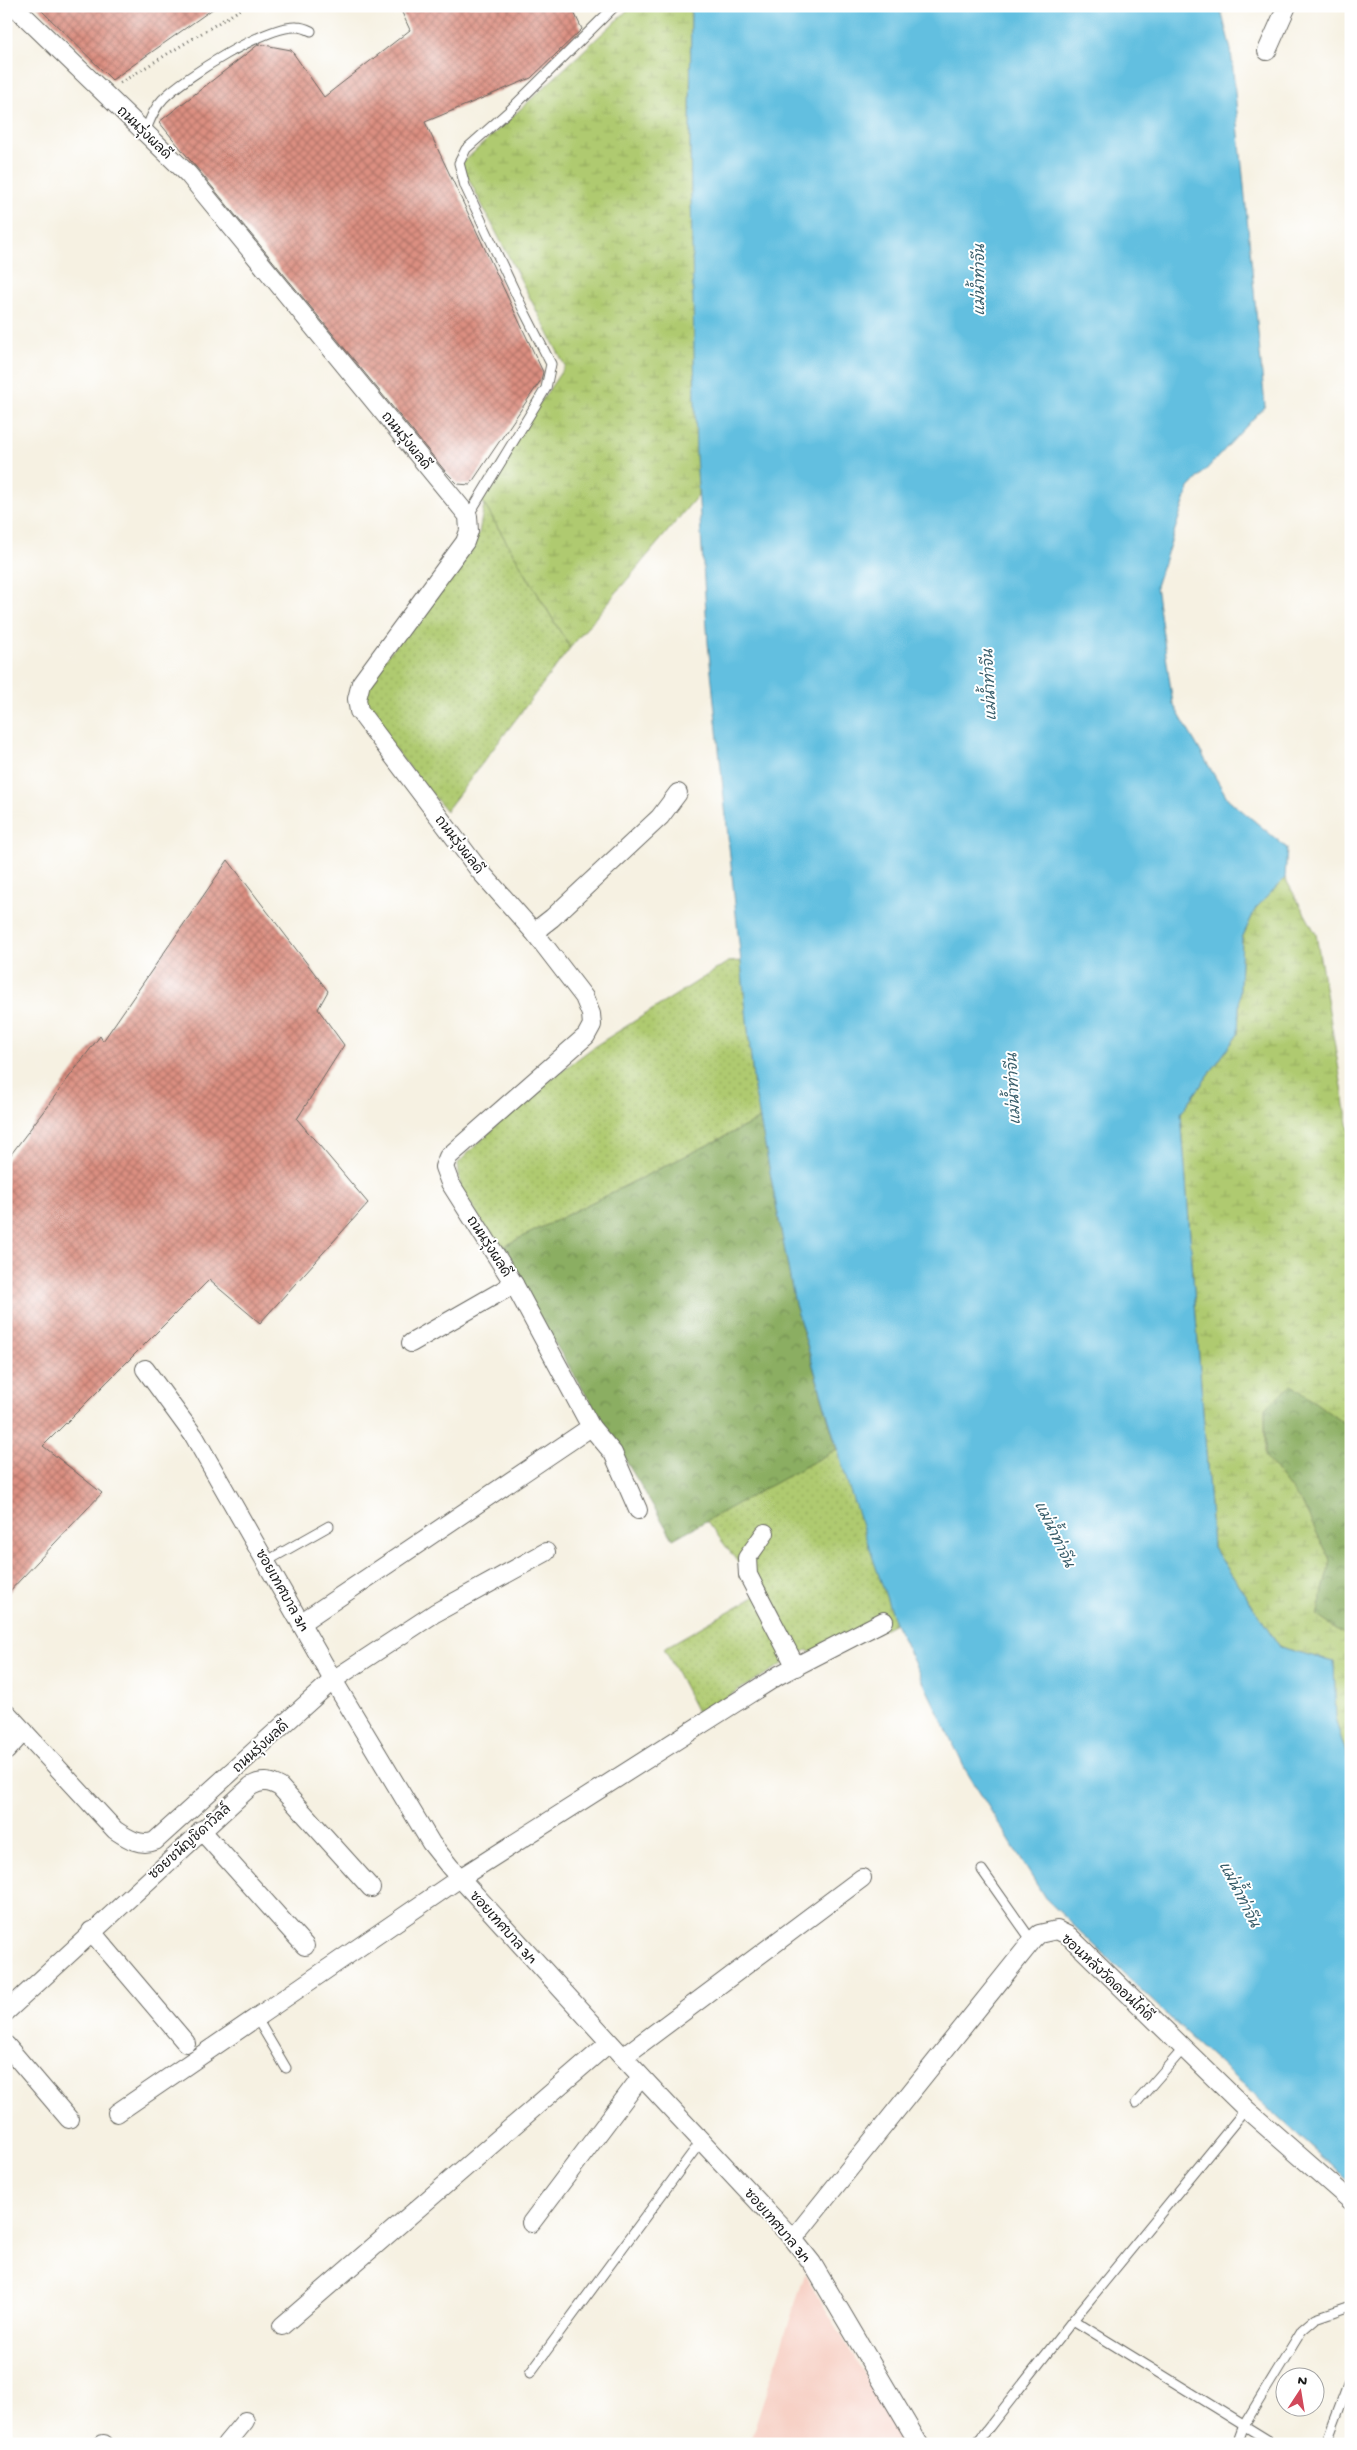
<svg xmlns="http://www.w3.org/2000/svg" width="1357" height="2450" font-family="'Gochi Hand','Playpen Sans Thai',sans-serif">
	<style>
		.built { fill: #f7d1c6 }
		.grass { fill: url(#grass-dots); stroke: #667346 }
		.forest { fill: url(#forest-crowns); stroke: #54653f }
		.wetland { fill: url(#wetland-marsh); stroke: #667346 }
		.water { fill: #62bfe0; stroke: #3f6e7e }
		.building { fill: url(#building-cross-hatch) }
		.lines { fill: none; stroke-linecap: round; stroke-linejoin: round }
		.service-casing { stroke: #686761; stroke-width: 11 }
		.minor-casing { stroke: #686761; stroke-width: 20 }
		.path { stroke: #686761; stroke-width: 3; stroke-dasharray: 1 4; stroke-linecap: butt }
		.service { stroke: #fff; stroke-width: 9 }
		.minor { stroke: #fff; stroke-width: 18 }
		.labels { text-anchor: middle; stroke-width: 4; stroke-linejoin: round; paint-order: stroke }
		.street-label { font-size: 14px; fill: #1c1c1c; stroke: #fff }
		.water-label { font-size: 15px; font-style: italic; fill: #385d6a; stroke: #fff }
	</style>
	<defs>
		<pattern id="grass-dots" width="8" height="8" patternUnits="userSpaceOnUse" patternTransform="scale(1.25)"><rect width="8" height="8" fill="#afca70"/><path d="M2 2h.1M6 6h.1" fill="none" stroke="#96ad60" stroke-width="1.8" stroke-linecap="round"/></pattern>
		<pattern id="forest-crowns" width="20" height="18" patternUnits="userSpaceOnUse" patternTransform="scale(1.25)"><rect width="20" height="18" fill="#8bae62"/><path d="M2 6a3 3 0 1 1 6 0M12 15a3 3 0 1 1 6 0" fill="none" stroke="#718d50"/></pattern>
		<pattern id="wetland-marsh" width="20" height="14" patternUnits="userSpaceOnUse" patternTransform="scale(1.25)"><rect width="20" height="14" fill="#afca70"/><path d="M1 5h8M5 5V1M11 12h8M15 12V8" fill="none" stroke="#96ad60"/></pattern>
		<pattern id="building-cross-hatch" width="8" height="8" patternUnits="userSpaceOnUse" patternTransform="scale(1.25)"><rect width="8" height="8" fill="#dc8f81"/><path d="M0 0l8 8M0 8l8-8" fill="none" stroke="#b27469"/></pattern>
	</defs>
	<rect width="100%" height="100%" fill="#fff"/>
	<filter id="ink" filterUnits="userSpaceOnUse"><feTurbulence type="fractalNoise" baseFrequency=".02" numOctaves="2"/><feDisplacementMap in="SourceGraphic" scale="10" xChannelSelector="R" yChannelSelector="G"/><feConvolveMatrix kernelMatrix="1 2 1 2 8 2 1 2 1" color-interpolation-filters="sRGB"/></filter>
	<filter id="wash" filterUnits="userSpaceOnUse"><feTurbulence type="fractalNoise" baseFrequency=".0096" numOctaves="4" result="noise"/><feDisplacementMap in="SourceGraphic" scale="20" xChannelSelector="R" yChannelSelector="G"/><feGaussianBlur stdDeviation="1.12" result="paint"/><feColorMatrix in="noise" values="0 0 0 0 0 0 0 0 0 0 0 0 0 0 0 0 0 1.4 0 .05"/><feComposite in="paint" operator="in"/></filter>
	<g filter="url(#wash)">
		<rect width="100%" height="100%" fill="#f6f1e2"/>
		<polygon class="built" points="805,2274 905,2444 749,2444"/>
		<g class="grass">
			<polygon points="484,504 570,648 446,811 367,716 362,701 365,686 479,533"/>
			<polygon points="741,961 754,1088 760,1119 498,1249 460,1186 458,1163 517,1105 595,1046 728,962"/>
			<polygon points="837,1449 895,1623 824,1661 807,1650 698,1714 664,1648 761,1593 706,1520"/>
		</g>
		<g class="forest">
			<polygon points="760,1119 795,1304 837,1449 673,1539 498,1249"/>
			<polygon points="1292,1385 1351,1429 1351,1639 1317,1616 1330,1560 1303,1505 1265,1456 1265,1408"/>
		</g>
		<g class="wetland">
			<polygon points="632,6 691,6 690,142 698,495 570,648 478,494 565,366 461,164"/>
			<polygon points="1285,878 1316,934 1351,1141 1351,1429 1292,1385 1265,1408 1265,1456 1303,1505 1330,1560 1317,1616 1351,1639 1350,1769 1336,1722 1334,1662 1280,1647 1213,1547 1181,1113 1238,1034 1242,938 1256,908"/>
		</g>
		<polygon class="water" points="691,6 1220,6 1231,50 1265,406 1189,488 1156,586 1173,704 1228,799 1287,848 1285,878 1256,908 1242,938 1238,1034 1181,1113 1213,1547 1280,1647 1334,1662 1336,1722 1351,1769 1351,2183 1187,2034 1045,1898 965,1769 895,1623 849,1488 795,1304 754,1088 708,643 696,455 690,142"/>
		<g id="blocks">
			<g class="building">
				<polygon points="37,6 217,6 112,80"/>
				<polygon points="399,6 571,6 582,29 531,78 425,122 543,372 541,380 470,485 458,484 445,471 159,122 259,44 291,50 324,97 410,30"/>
				<polygon points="228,860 328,991 318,1009 344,1045 297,1119 368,1203 260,1323 209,1280 43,1446 102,1493 6,1595 6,1161 100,1036 103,1041"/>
			</g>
		</g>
	</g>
	<g filter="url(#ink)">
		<use href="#blocks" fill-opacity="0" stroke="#686761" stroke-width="1"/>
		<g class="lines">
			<g class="service-casing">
				<g id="service">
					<path d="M 145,132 C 150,120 154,108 163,99 C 184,77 267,25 297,27 C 302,27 307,29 311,31"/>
					<polyline points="468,516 546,388 551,364 523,309 465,186 459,163 466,149 510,110 615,6"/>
					<polyline points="267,1561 329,1526"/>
					<polyline points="982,1870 1032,1941"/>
					<polyline points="256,2017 286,2068"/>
					<polyline points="1136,2103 1184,2048"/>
					<polyline points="1073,2320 1274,2444"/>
					<polyline points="530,2373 702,2140"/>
					<polyline points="976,2444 1073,2320 1246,2109"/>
					<polyline points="1237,2444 1244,2425 1302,2330 1316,2318 1351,2306"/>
					<polyline points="1326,2444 1351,2377"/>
				</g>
			</g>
			<g class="minor-casing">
				<g id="minor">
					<polyline points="14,6 188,174 468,516 469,531 465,542 361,683 357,699 359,711 479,870 534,932 584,997 591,1014 592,1025 586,1036 448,1157 444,1167 450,1183 514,1284 591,1427 302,1622"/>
					<polyline points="1267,51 1287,6"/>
					<polyline points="534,932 552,918 660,817 678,793"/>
					<polyline points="411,1343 514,1284"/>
					<polyline points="145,1369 194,1436 333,1680 431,1843 450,1867 623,2057 793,2239 812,2263 919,2444"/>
					<polyline points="591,1427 613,1453 638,1510"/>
					<polyline points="765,1533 747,1558 748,1575 796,1667"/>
					<path d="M 6,1712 L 115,1830 C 127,1838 140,1847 155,1841 L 333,1680 L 435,1613 L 546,1552"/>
					<polyline points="6,1751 24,1731"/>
					<polyline points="201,1830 305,1946"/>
					<polyline points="91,1931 186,2043"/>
					<path d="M 6,2012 L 251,1786 C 262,1780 269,1781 280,1787 L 371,1888"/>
					<polyline points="6,2045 69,2119"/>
					<polyline points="623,2057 862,1878"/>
					<polyline points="117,2113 460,1878 779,1675 884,1621"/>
					<polyline points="531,2223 641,2077"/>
					<polyline points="793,2239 1032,1941 1039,1934 1057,1930 1069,1936 1246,2109 1351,2201"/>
					<polyline points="282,2326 609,2043"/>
					<polyline points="103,2444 104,2444"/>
					<polyline points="226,2444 245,2421"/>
				</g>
			</g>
			<polyline class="path" points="120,83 246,6"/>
			<use href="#service" class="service"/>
			<use href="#minor" class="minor"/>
		</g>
	</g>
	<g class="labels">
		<g class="street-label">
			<text transform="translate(145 132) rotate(44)" y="5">ถนนรุ่งผลดี</text>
			<text transform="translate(407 440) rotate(51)" y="5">ถนนรุ่งผลดี</text>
			<text transform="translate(460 844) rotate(52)" y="5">ถนนรุ่งผลดี</text>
			<text transform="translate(490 1246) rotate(57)" y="5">ถนนรุ่งผลดี</text>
			<text transform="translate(283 1590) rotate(60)" y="5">ซอยเทศบาล 3/1</text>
			<text transform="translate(260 1746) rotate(-42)" y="5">ถนนรุ่งผลดี</text>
			<text transform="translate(189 1841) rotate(-42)" y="5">ซอยชนัญชิดาวิลล์</text>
			<text transform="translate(504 1927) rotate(48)" y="5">ซอยเทศบาล 3/1</text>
			<text transform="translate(1108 1977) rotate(43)" y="5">ซอนหลังวัดดอนไก่ดี</text>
			<text transform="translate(778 2225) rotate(49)" y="5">ซอยเทศบาล 3/1</text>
		</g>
		<g class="water-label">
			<text transform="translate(979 280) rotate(-90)" y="5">แม่น้ำท่าจีน</text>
			<text transform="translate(989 685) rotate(-93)" y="5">แม่น้ำท่าจีน</text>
			<text transform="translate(1013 1089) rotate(-93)" y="5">แม่น้ำท่าจีน</text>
			<text transform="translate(1055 1534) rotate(64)" y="5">แม่น้ำท่าจีน</text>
			<text transform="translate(1240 1894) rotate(63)" y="5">แม่น้ำท่าจีน</text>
		</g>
	</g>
	<rect width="1357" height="2450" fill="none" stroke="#fff" stroke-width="25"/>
	<g transform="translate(1300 2392) rotate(12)"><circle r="24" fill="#ffffff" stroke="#a4a4a4"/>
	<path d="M0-4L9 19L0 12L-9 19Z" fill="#d1495b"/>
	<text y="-8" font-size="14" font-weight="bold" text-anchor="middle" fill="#1c1c1c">N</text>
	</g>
</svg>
